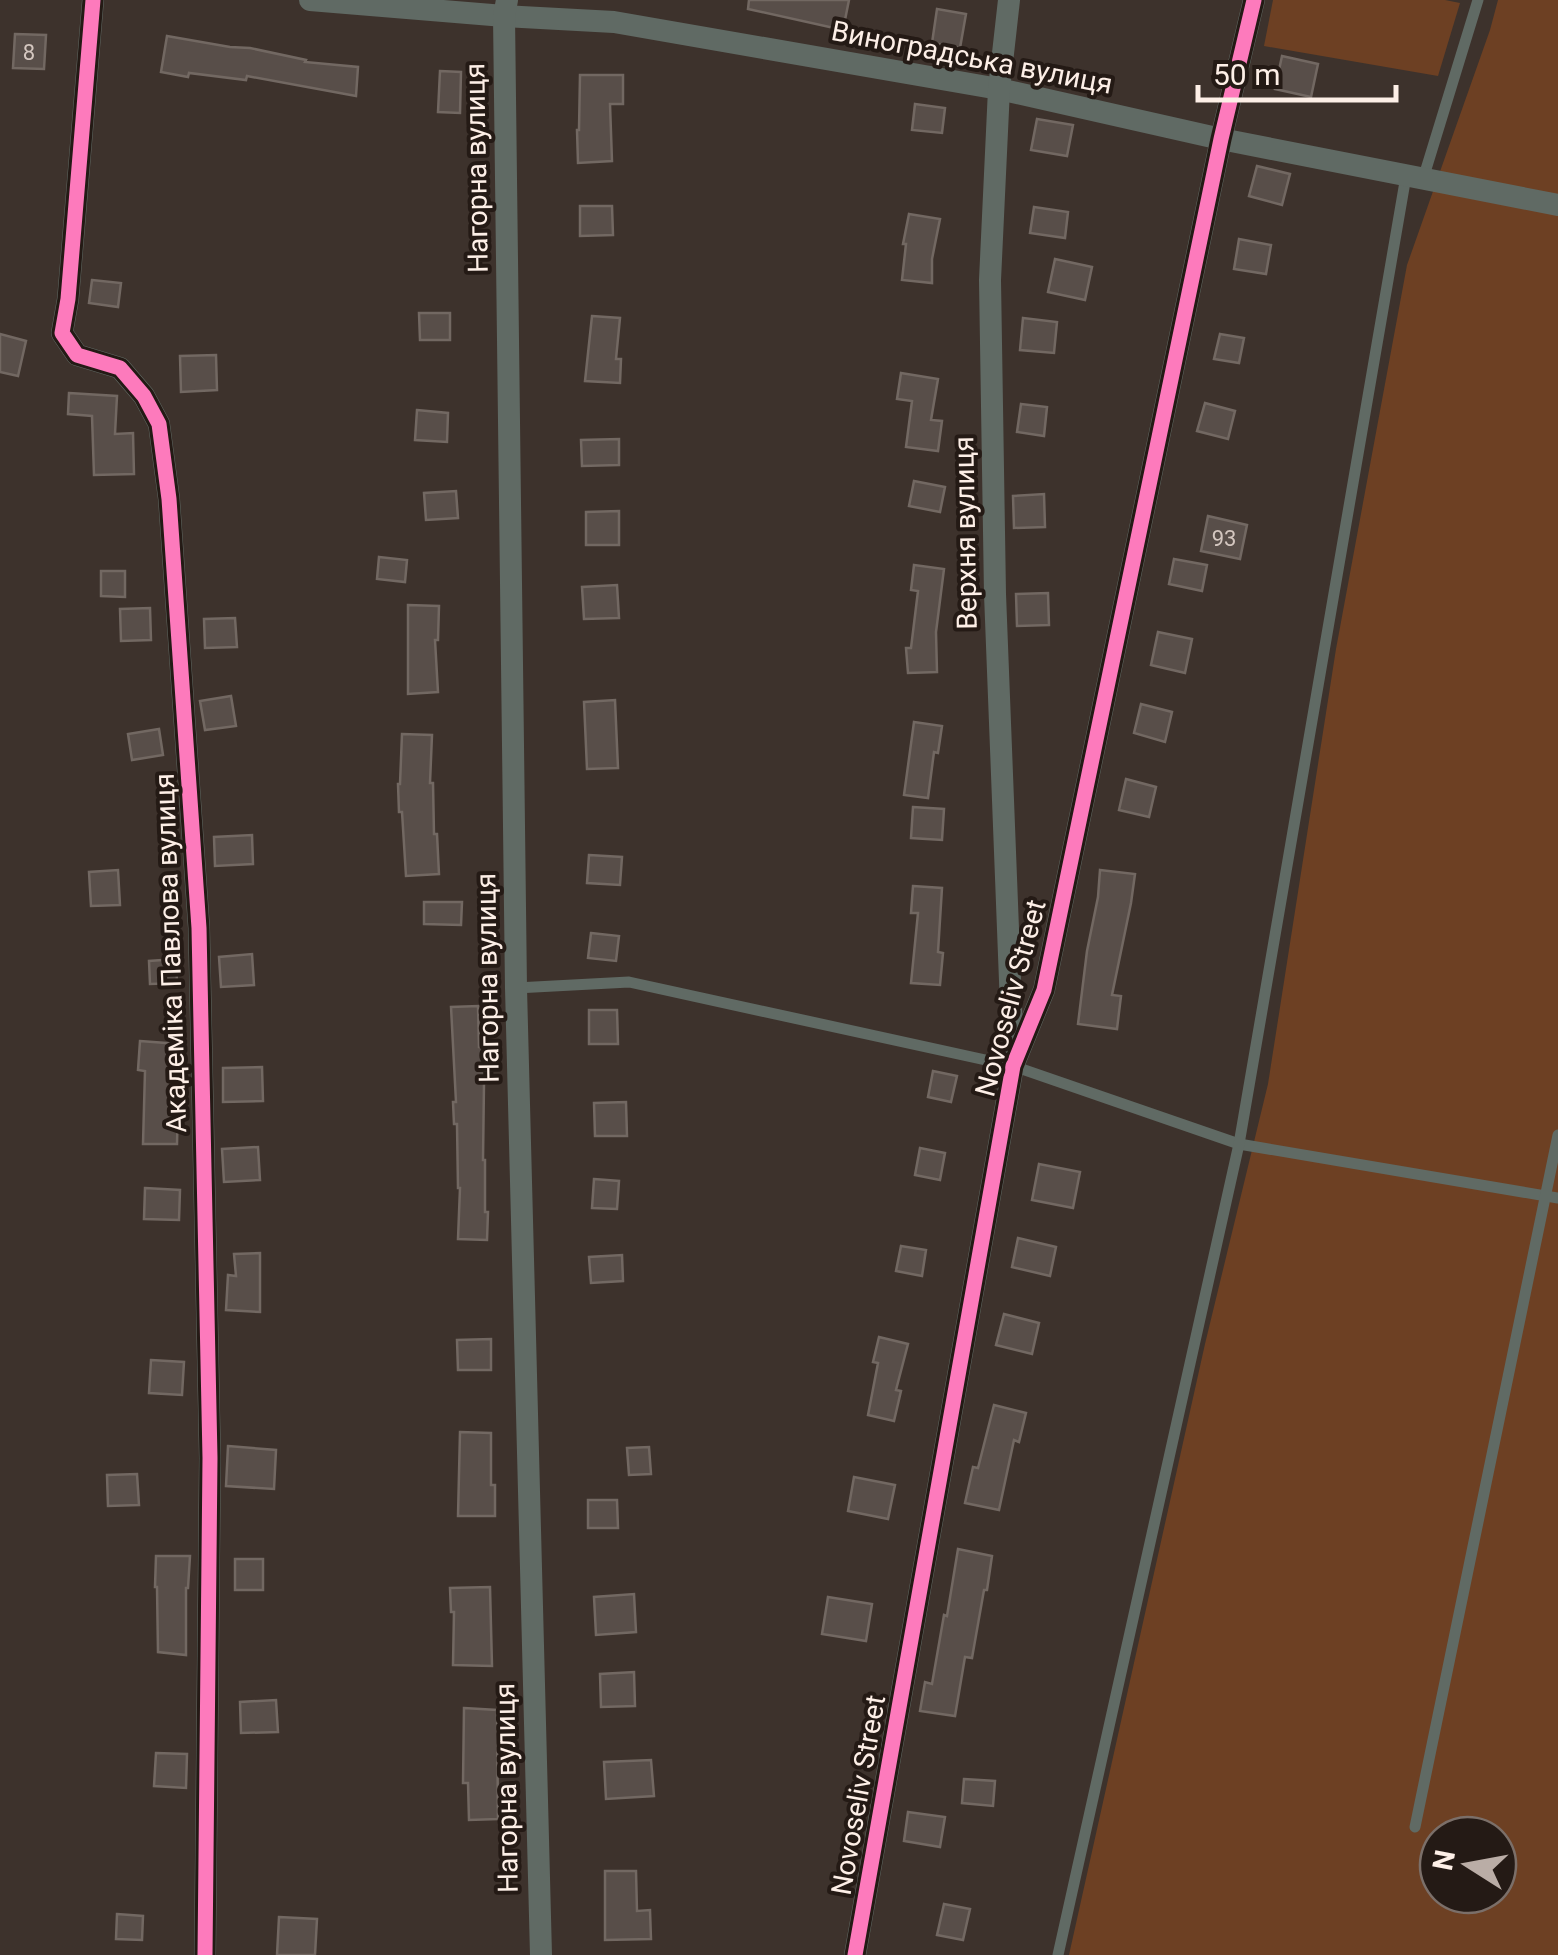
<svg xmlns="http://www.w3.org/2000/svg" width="1558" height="1955" font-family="Roboto,sans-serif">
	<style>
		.green { fill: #6d4023; fill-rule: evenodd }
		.building { fill: #584e49; stroke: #726862; stroke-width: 2.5 }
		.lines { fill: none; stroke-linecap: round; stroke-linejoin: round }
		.lane { stroke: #606a64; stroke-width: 11 }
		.street { stroke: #606a64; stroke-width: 22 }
		.cycleway-casing { stroke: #241a15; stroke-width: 21 }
		.cycleway { stroke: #fd7abc; stroke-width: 15 }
		.labels { text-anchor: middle; stroke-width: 8; stroke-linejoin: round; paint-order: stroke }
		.number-label { font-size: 22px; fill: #d4c7c0 }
		.street-label { font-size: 28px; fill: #fdefe7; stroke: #241a15 }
	</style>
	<rect width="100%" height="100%" fill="#3d322c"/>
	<g class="green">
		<polygon points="1273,0 1445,0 1460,3 1438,76 1264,46"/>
		<path d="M 1498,0 L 1558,0 L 1558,1955 L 1069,1955 L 1205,1344 L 1268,1084 L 1336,649 L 1407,265 L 1490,30 ZM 1438,1835 L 1498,1835 L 1498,1895 L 1438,1895 Z"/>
	</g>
	<g class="building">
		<polygon points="749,0 849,0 843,30 748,9"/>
		<polygon points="937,9 966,14 960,48 932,43"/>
		<polygon points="15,34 46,35 44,69 13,68"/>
		<polygon points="167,36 230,47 250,48 306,60 305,62 358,67 356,96 247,76 246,80 189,73 188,77 161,72"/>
		<polygon points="1282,56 1318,64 1311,97 1275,89"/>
		<polygon points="440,71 461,72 460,113 438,112"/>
		<polygon points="580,75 623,75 623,104 610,104 612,161 578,163 577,130 579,130"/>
		<polygon points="915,104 945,108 942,133 912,130"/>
		<polygon points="1037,119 1073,125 1067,156 1031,150"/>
		<polygon points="1257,166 1290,174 1282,205 1249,196"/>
		<polygon points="580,206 612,206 613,235 580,236"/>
		<polygon points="1034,207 1068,212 1065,238 1030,233"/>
		<polygon points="909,214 940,219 932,259 932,283 902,280 906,244 903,244"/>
		<polygon points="1239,239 1271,245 1266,274 1234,269"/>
		<polygon points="1055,259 1092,267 1085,300 1048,292"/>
		<polygon points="92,280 121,283 118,307 89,303"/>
		<polygon points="419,313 450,313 450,340 420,340"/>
		<polygon points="592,316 620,318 616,359 621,359 620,383 585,381"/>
		<polygon points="1023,318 1057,322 1054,353 1020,350"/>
		<polygon points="0,334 26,341 18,376 0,372"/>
		<polygon points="1220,334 1244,338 1239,363 1214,359"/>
		<polygon points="216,355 217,390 181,392 180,356"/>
		<polygon points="901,373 938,379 931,420 942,421 938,451 906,447 912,401 897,399"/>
		<polygon points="69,393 117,396 115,434 133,433 134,474 94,475 92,416 68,414"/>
		<polygon points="1205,403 1235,411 1228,439 1197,431"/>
		<polygon points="1021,404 1047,407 1044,436 1017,432"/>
		<polygon points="417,410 448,413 447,442 415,440"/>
		<polygon points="619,439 619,465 582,466 581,440"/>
		<polygon points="914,481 945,487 940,512 909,506"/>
		<polygon points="456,491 458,518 426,520 424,493"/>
		<polygon points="1044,494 1045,527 1014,528 1013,496"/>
		<polygon points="619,511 619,545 586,545 586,512"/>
		<polygon points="1208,516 1247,525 1240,559 1201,551"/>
		<polygon points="379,557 407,560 405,582 377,579"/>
		<polygon points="1174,559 1207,565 1202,591 1169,584"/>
		<polygon points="914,565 944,569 936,632 937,672 908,673 906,648 911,648 918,591 911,590"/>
		<polygon points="101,571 125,571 125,597 101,596"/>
		<polygon points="617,585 619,618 584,619 582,587"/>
		<polygon points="1048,593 1049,625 1017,626 1016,594"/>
		<polygon points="408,605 439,606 438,640 435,640 438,692 408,694"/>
		<polygon points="150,608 151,640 121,641 120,609"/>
		<polygon points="235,618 237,647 205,648 204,619"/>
		<polygon points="1158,632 1192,639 1185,673 1151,665"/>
		<polygon points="231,696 236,726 205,730 200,701"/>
		<polygon points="615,700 618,768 587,769 584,702"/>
		<polygon points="1141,704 1172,712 1165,742 1134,733"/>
		<polygon points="914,722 942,726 938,753 934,752 928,798 904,795"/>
		<polygon points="159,729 163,755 132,760 128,734"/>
		<polygon points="402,734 432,735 430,783 433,783 434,834 437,834 439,874 406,876 402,812 399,812 398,784 400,784"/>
		<polygon points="1126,779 1156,787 1149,817 1119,810"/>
		<polygon points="913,807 944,809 942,840 911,838"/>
		<polygon points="252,835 253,864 215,866 214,837"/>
		<polygon points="589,855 622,857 620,885 587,883"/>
		<polygon points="118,870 120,905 91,906 89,872"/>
		<polygon points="1100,870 1135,874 1131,903 1112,995 1121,996 1117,1029 1078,1024 1087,951 1098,897"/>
		<polygon points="913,886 942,888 938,952 943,953 940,985 911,983 918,913 911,913"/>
		<polygon points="424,902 462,902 461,925 424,924"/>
		<polygon points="591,933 619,936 616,961 588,958"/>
		<polygon points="252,954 254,985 221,987 219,957"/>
		<polygon points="176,959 177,983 150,984 149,961"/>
		<polygon points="478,1006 479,1047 484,1047 486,1083 484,1083 483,1160 485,1160 485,1212 488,1212 487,1240 458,1239 460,1188 458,1188 457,1124 454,1124 453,1102 456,1102 451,1007"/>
		<polygon points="589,1010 617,1010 618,1044 589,1044"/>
		<polygon points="140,1041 179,1044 173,1104 178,1104 177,1144 143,1144 145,1071 138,1070"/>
		<polygon points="262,1067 263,1101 223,1102 223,1068"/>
		<polygon points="933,1071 957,1076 951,1102 928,1097"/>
		<polygon points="626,1102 627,1136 595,1136 594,1103"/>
		<polygon points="258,1147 260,1180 224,1182 222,1149"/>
		<polygon points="920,1148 945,1153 940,1180 915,1175"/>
		<polygon points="1039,1164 1080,1172 1073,1208 1032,1200"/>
		<polygon points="594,1179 619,1181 617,1209 592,1208"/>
		<polygon points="145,1188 180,1190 179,1220 144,1219"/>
		<polygon points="1018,1238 1056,1247 1050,1276 1012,1267"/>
		<polygon points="901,1246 926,1250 922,1276 896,1271"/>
		<polygon points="260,1253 260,1312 226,1310 228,1275 236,1276 234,1254"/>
		<polygon points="622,1255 623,1281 591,1283 589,1257"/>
		<polygon points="1004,1314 1039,1323 1032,1354 996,1345"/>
		<polygon points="879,1337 908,1344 896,1390 901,1391 894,1421 868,1415 878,1363 873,1362"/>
		<polygon points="491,1339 491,1370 458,1370 457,1340"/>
		<polygon points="151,1360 184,1362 182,1395 149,1393"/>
		<polygon points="994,1405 1026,1413 1019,1442 1014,1440 999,1510 965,1503 973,1467 978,1468"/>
		<polygon points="460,1432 491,1433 491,1485 495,1485 495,1516 458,1516"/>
		<polygon points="228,1446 276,1450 274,1489 226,1486"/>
		<polygon points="649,1447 651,1474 629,1475 627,1448"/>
		<polygon points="137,1474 139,1505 108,1506 107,1475"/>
		<polygon points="854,1477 895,1485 888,1519 848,1511"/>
		<polygon points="588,1500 617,1500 618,1528 588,1528"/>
		<polygon points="958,1549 992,1556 987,1590 984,1590 972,1658 965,1657 955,1716 920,1711 925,1682 932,1684 944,1615 947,1616"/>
		<polygon points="156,1556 190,1556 188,1588 186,1588 186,1655 158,1652 157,1587 155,1587"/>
		<rect x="235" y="1559" width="28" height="31"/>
		<polygon points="490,1587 492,1666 453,1665 454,1612 451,1612 450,1588"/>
		<polygon points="634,1594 636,1632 596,1635 594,1597"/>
		<polygon points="828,1597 872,1604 866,1641 822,1634"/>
		<polygon points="634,1672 635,1706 601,1707 600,1674"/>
		<polygon points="276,1700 278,1732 241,1733 240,1702"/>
		<polygon points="464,1708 497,1710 498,1819 469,1820 468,1783 463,1783"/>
		<polygon points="156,1753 187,1754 186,1788 154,1786"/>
		<polygon points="651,1760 654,1796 606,1799 604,1762"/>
		<polygon points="964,1779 995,1781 993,1806 962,1803"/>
		<polygon points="908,1812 945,1817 940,1847 904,1841"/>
		<polygon points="605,1871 636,1871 637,1911 650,1910 651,1939 605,1940"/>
		<polygon points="944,1904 970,1909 963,1940 937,1935"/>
		<polygon points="117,1914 143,1916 142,1940 116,1939"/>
		<polygon points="279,1917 317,1919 315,1955 277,1955"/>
	</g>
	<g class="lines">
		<g class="lane">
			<polyline points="1423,179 1478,0"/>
			<polyline points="516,988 629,982 1013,1066 1239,1144 1558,1198"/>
			<polyline points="1415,1827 1558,1135"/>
			<polyline points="1058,1955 1239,1144 1406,176"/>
		</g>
		<g class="street">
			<polyline points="93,0 68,299 62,333 77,355 120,368 144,396 159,424 169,499 199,928 210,1458 205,1955"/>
			<polyline points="310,0 504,16 614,22 999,89 1221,139 1558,205"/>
			<polyline points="507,0 504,16 516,988 541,1955"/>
			<polyline points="1009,0 999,89 990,280 995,594 1013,1058"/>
			<polyline points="855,1955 1013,1066 1044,990 1221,139 1254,0"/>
		</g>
		<g class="cycleway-casing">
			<g id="cycleway">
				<polyline points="93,0 68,299 62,333 77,355 120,368 144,396 159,424 169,499 199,928 210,1458 205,1955"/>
				<polyline points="855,1955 1013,1066 1044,990 1221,139 1254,0"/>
			</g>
		</g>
		<use href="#cycleway" class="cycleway"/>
	</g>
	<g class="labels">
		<g class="number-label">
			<text x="29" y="60">8</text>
			<text x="1224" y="546">93</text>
		</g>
		<g class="street-label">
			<text transform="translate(972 57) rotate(11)" y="10">Виноградська вулиця</text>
			<text transform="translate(476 168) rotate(-91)" y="10">Нагорна вулиця</text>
			<text transform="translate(965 533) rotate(-91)" y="10">Верхня вулиця</text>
			<text transform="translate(170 953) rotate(-92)" y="10">Академіка Павлова вулиця</text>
			<text transform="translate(487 978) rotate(-91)" y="10">Нагорна вулиця</text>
			<text transform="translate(1010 998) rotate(-75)" y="10">Novoseliv Street</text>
			<text transform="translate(506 1788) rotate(-91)" y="10">Нагорна вулиця</text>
			<text transform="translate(858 1795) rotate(-80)" y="10">Novoseliv Street</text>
		</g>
	</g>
	<g transform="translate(1468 1865) rotate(281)"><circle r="48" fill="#241a15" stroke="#7b6f69" stroke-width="2.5"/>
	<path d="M0-8L18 38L0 25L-18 38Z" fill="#baada6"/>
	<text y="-15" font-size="28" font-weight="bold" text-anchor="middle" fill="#fdefe7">N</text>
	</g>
	<path d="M1198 85v15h198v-15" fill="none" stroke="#fdefe7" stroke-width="5"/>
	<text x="1213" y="85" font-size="30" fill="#fdefe7" stroke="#241a15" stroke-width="8" paint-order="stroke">50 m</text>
</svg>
